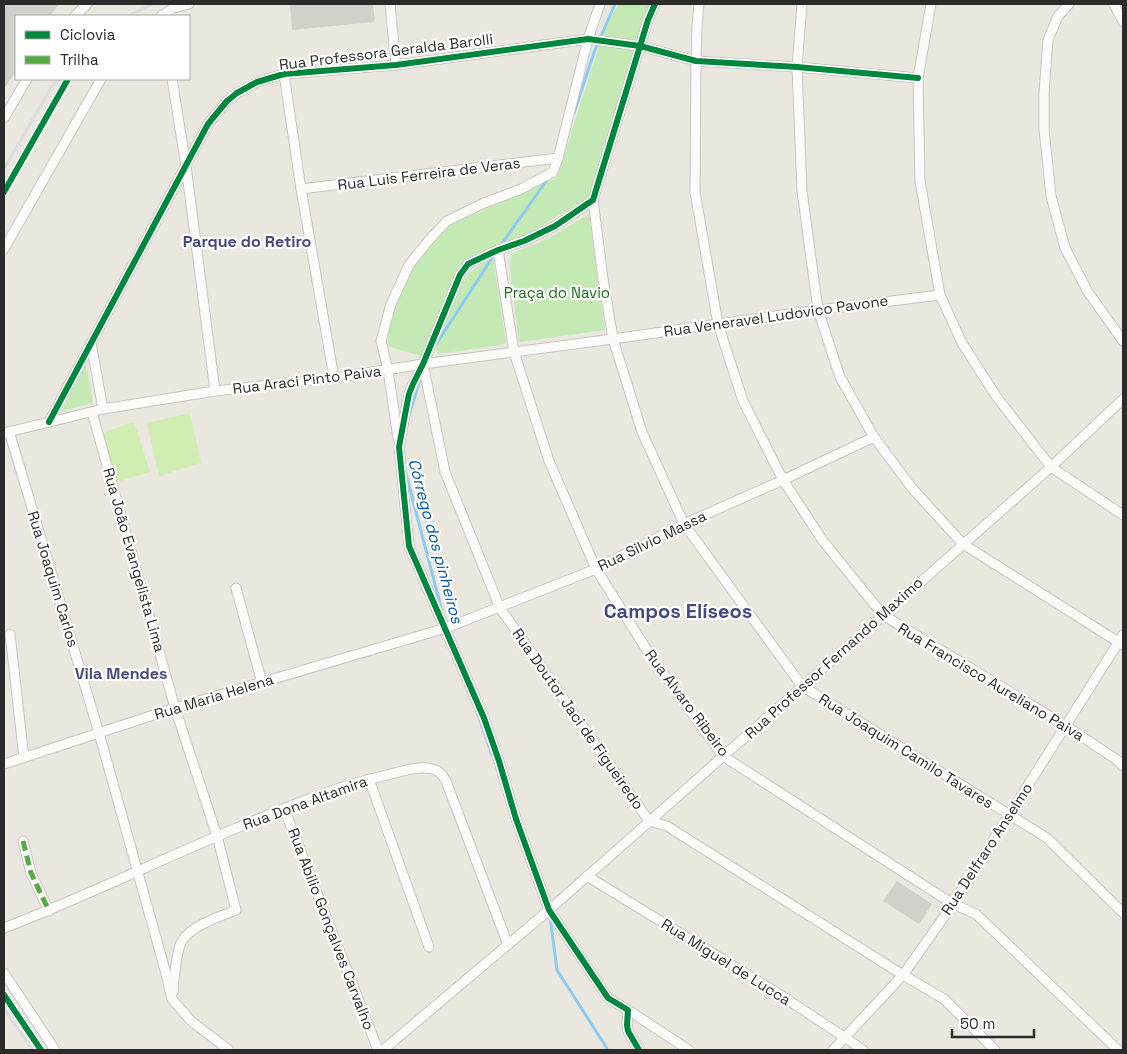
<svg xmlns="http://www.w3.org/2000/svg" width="1127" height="1054" font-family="'Space Grotesk',sans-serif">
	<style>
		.green { fill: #c4e9b5 }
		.pitch { fill: #d0edb2 }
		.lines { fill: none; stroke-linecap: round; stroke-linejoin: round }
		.stream { stroke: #8ccbf2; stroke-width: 3 }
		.building { fill: #d2d0cb }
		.minor-casing { stroke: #c7c6c5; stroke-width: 11 }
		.minor { stroke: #fcfbfa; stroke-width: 9 }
		.rail { stroke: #dddddf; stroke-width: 3 }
		.quiet { stroke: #54ab44; stroke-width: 5; stroke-dasharray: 10 5; stroke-linecap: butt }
		.cycleway-casing { stroke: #fff; stroke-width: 9 }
		.cycleway { stroke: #00873e; stroke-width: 6 }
		.labels { text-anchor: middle; stroke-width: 4.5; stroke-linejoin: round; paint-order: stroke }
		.street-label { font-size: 15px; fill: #2b2b2b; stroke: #fff }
		.park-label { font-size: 15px; fill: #1a6f13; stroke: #fff }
		.neighbourhood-label { font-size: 16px; font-weight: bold; fill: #464980; stroke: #fff }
		.water-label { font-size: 16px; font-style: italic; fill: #0059a9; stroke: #fff }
		.district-label { font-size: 20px; font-weight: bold; fill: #464980; stroke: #fff }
	</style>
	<rect width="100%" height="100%" fill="#eae7df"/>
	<g class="green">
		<polygon points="618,4 650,4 643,19 589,197 523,237 474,256 458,269 421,356 387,346 392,301 409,265 450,225 557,177 603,34"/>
		<path d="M 589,214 L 605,330 L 519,342 L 510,266 L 511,255 C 519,250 528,247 536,244 C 555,235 572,225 589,214 Z"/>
		<polygon points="493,257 506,343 501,345 438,354 436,349 459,290 469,273"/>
		<polygon points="86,364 93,403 62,411"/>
	</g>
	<g class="pitch">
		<polygon points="190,413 201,463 159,476 147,423"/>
		<polygon points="134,422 150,472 117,482 103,433"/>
	</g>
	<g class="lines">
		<g class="stream">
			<polyline points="574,113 595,50 615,4"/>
			<polyline points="499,248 549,177"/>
			<polyline points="435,346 494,255"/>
			<polyline points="409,416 421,376"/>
			<polyline points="406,474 442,611"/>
			<polyline points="476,709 492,755"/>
			<polyline points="550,916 557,970 608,1050"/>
		</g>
	</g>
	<g class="building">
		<polygon points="4,4 59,4 50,16 16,16 16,71 4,89"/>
		<polygon points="290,4 373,4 375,22 292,30"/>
		<polygon points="897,881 932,904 919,924 883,901"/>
	</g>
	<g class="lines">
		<g class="minor-casing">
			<g id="minor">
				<polyline points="390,4 396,65"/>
				<polyline points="699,4 697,26 696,61 695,192 718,324 743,401 783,480 823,541 883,615 1066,726 1117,760 1123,766"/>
				<polyline points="802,4 797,67 802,191 818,310 840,377 874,437 912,488 963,544 1123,645"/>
				<polyline points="931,4 918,78 920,181 940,295 962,343 996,396 1051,467 1123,515"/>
				<polyline points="1069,4 1058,16 1048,40 1044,92 1044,129 1051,196 1065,248 1088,292 1123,341"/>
				<polyline points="1114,4 1123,22"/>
				<polyline points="75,16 87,4"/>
				<polyline points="161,16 173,8 189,4"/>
				<polyline points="284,74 301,189 334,378"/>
				<polyline points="172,79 186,166 215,391"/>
				<polyline points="4,118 27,79"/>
				<polyline points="301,189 558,158"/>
				<polyline points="593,200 603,279 613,339 642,432 684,524 802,686 1047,838 1123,913"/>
				<polyline points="4,249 101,79"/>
				<polyline points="498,250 514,352 549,461 596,569 650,655 723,756 953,904 976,914 1118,1050"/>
				<polyline points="91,343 103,409"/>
				<polyline points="423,364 445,472 500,608 649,821 667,826 903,975 944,999 995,1050"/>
				<path d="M 92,412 L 175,708 L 217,836 L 236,910 C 221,916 190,926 182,941 C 176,951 174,979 173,992"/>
				<polyline points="49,422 208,124 227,101 237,93 257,82 284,74 396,65 588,39 640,46 696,61 797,67 918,78"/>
				<polyline points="9,431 99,733 165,970 172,999 191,1021 229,1050"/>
				<polyline points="4,433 103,409 215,391 334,378 423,364 613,339 818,310 940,295"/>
				<polyline points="398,438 388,370 381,341 391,304 409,265 429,240 447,221 484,203 519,190 553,172 558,158 588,39 600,4"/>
				<polyline points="236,588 262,683"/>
				<polyline points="10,634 24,758"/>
				<polyline points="4,764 175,708 446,628 596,569 684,524 783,480 874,437"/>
				<polyline points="369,779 429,947"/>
				<polyline points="284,808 378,1050"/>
				<polyline points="23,841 31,873 49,911"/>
				<polyline points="587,876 779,994 844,1037 863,1050"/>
				<path d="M 4,928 C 85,897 163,858 244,825 C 291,805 338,786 387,775 C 399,772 420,765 432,769 C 439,770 442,775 446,781 L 508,945"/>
				<polyline points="4,973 55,1050"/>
				<polyline points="628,1010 689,1050"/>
				<polyline points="383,1050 549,910 1051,467 1123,399"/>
				<polyline points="639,1050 628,1031 627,1025 628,1010 608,998 549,910 516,819 499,761 484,718 409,546 399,447 407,404 409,394 413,384 423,364 460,275 468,264 498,250 524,241 555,226 593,200 648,20 655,4"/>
				<polyline points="833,1050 903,975 953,904 1123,635"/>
			</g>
		</g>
		<use href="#minor" class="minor"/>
		<g class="rail">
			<polyline points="128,16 153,4"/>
			<polyline points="4,169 51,88 59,79"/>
			<polyline points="4,1009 33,1050"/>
		</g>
		<polyline class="quiet" points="23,841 31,873 49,911"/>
		<g class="cycleway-casing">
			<g id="cycleway">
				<polyline points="4,192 68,79"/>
				<polyline points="49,422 208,124 227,101 237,93 257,82 284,74 396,65 588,39 640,46 696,61 797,67 918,78"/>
				<polyline points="4,995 41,1050"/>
				<polyline points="639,1050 628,1031 627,1025 628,1010 608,998 549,910 516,819 499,761 484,718 409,546 399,447 407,404 409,394 413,384 423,364 460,275 468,264 498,250 524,241 555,226 593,200 648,20 655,4"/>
			</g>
		</g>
		<use href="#cycleway" class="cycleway"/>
	</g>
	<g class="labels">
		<g class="street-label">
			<text transform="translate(386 52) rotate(-7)" y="5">Rua Professora Geralda Barolli</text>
			<text transform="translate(429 174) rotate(-7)" y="5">Rua Luis Ferreira de Veras</text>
			<text transform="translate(776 316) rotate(-8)" y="5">Rua Veneravel Ludovico Pavone</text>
			<text transform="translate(307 380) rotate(-7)" y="5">Rua Araci Pinto Paiva</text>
			<text transform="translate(652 541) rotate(-26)" y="5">Rua Silvio Massa</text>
			<text transform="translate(134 560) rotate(74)" y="5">Rua João Evangelista Lima</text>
			<text transform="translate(53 579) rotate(73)" y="5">Rua Joaquim Carlos</text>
			<text transform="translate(834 658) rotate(-42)" y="5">Rua Professor Fernando Maximo</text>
			<text transform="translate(991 682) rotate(31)" y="5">Rua Francisco Aureliano Paiva</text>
			<text transform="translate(214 697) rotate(-17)" y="5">Rua Maria Helena</text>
			<text transform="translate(687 703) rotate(53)" y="5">Rua Alvaro Ribeiro</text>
			<text transform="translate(578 719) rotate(55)" y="5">Rua Doutor Jaci de Figueiredo</text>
			<text transform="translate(906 751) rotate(32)" y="5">Rua Joaquim Camilo Tavares</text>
			<text transform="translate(305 803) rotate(-20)" y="5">Rua Dona Altamira</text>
			<text transform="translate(987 849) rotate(-57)" y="5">Rua Delfraro Anselmo</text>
			<text transform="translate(331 929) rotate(69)" y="5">Rua Abilio Gonçalves Carvalho</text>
			<text transform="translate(726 962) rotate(32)" y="5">Rua Miguel de Lucca</text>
		</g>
		<g class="park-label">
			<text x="557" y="298">Praça do Navio</text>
		</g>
		<g class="neighbourhood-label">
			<text x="247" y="247">Parque do Retiro</text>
			<text x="121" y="679">Vila Mendes</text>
		</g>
		<g class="water-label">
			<text transform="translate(436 541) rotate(75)" y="6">Córrego dos pinheiros</text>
		</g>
		<g class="district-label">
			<text x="678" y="618">Campos Elíseos</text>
		</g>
	</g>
	<rect width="1127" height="1054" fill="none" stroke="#2b2b2b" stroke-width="10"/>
	<rect x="15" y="15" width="175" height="65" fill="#ffffff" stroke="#aaaaaa"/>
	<rect x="25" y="31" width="25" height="8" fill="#00873e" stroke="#aaaaaa"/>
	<text x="60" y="40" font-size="15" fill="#2b2b2b">Ciclovia</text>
	<rect x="25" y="56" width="25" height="8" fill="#54ab44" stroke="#aaaaaa"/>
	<text x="60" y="65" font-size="15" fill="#2b2b2b">Trilha</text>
	<path d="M952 1029v8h82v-8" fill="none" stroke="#2b2b2b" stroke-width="2.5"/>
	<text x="960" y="1029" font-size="15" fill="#2b2b2b" stroke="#ffffff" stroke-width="4" paint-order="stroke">50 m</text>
</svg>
